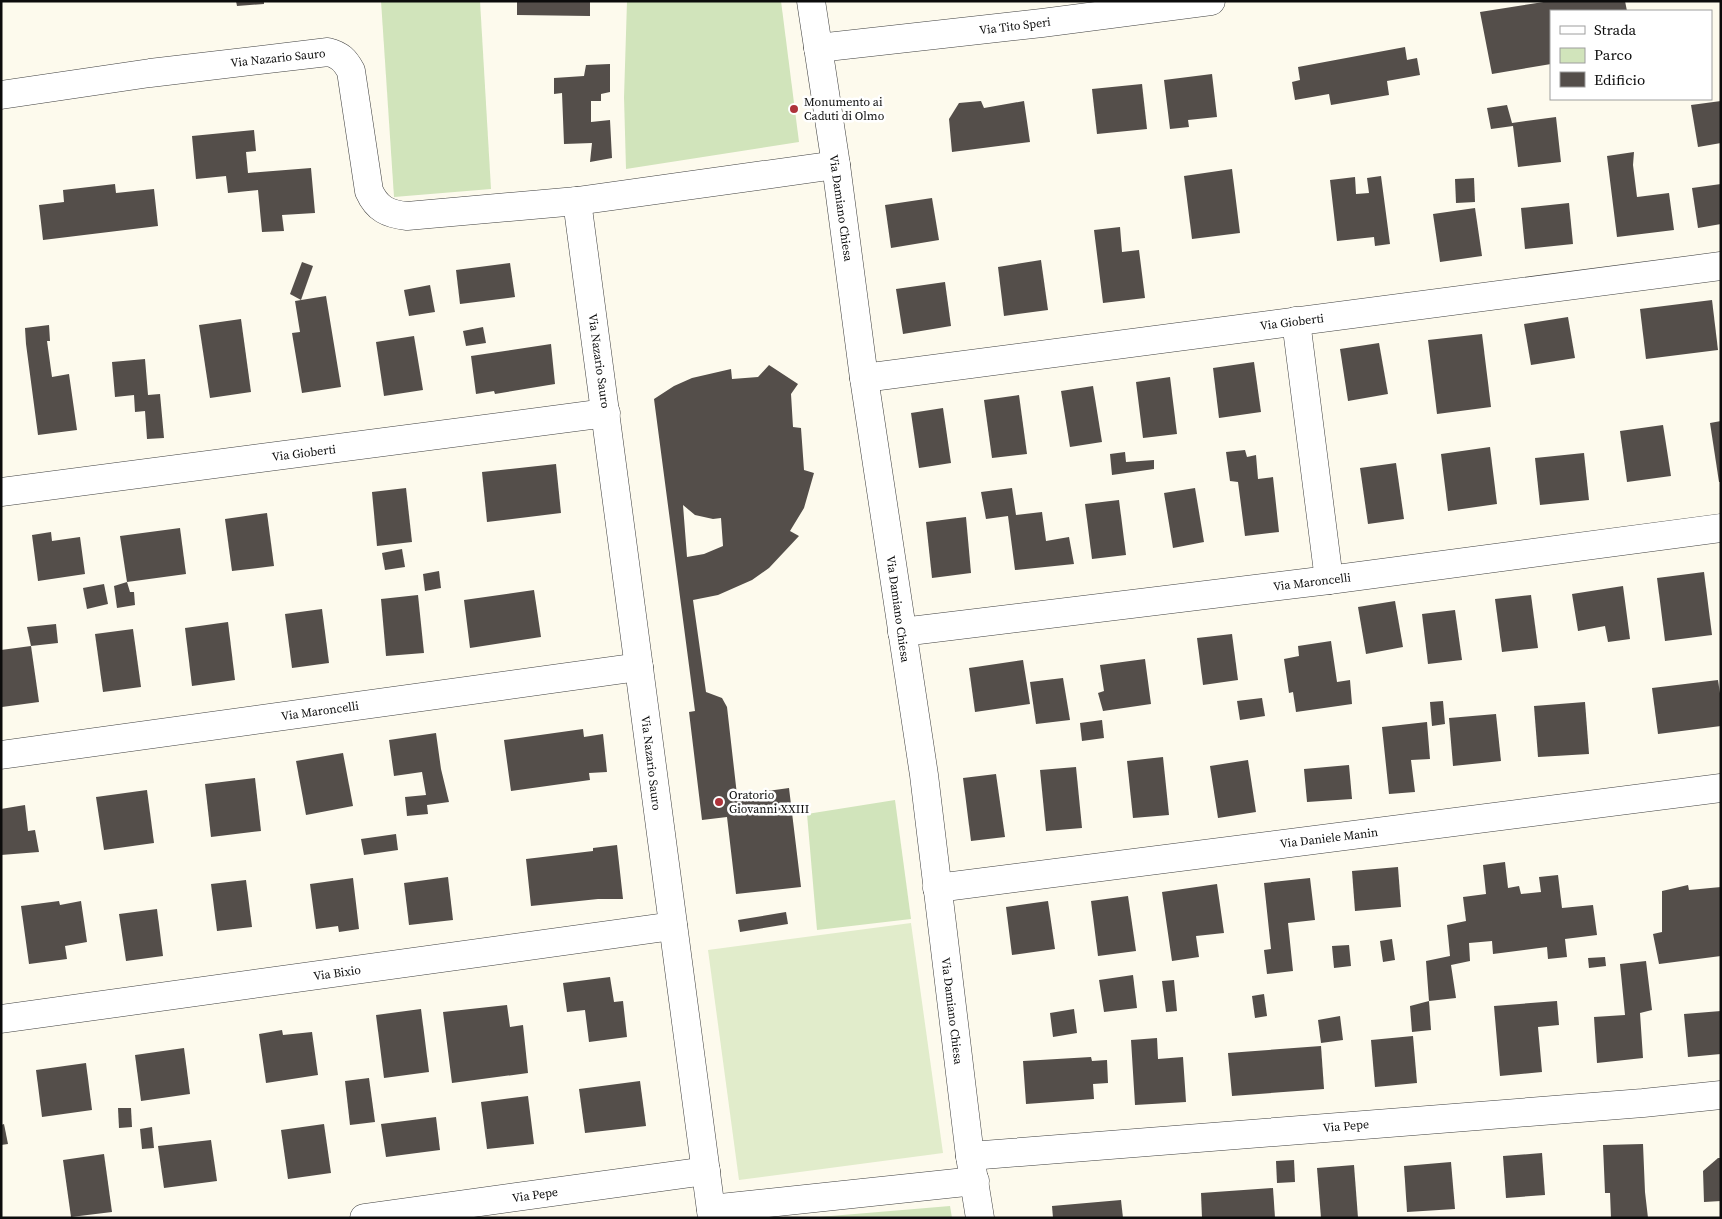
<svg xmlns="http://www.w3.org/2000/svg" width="1722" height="1219" font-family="'Source Serif 4',serif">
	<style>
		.green { fill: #d1e4bb }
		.pitch { fill: #e1eccb }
		.building { fill: #544e4a; fill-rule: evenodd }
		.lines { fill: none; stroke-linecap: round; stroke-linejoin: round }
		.minor-casing { stroke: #3f3f3f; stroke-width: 29 }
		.minor { stroke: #fff; stroke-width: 28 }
		.poi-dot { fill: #ae333a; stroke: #fff; stroke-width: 2 }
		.labels { text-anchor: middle; stroke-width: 5; stroke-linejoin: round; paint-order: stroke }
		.street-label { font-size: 12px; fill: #0c0c0c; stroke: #fff }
		.poi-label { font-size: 12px; fill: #0c0c0c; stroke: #fff; text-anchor: start }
	</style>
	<rect width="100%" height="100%" fill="#fdfaed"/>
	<g class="green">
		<polygon points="381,1 480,1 491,189 394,197"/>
		<polygon points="627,1 781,1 799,142 626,169 624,97"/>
		<polygon points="895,800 911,919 817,930 807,814"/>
		<polygon points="950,1206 952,1218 807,1218"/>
	</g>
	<polygon class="pitch" points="911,923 943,1153 739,1180 708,950"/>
	<g class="building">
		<polygon points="236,1 264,1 264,4 237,6"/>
		<polygon points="517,1 590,1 590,16 517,15"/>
		<polygon points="1550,1 1625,1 1627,11 1551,11 1551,64 1492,74 1480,12"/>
		<polygon points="1405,47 1407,60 1417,58 1420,75 1387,81 1389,95 1331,105 1329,94 1295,100 1292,82 1300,80 1298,67"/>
		<polygon points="610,64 610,92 601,94 601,101 591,101 591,122 610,120 612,158 590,162 592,143 564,144 562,93 554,94 554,78 584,76 586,65"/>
		<polygon points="1212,74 1217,117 1188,120 1189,127 1170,129 1164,80"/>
		<polygon points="1142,84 1147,129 1097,134 1092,89"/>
		<polygon points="981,101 984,108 1024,101 1030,142 952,152 949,119 959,103"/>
		<polygon points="1721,101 1721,143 1698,147 1691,105"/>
		<polygon points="1507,105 1512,123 1556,117 1561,162 1518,167 1513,126 1491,129 1487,108"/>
		<polygon points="254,130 256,151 246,152 248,173 311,168 315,213 282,215 284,231 262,232 258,190 228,193 226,176 196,179 192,136"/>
		<polygon points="1634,152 1633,165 1637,197 1669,193 1674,230 1617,237 1607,156"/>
		<polygon points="1232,169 1240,233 1192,239 1184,176"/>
		<polygon points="1381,176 1390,244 1375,246 1374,237 1337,241 1330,180 1355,177 1356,194 1369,193 1367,178"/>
		<polygon points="1474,178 1475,202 1456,203 1455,179"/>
		<polygon points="115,184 116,193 154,189 158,226 43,240 39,205 64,202 63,190"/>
		<polygon points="1721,184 1721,224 1698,228 1692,188"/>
		<polygon points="932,198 939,240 891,248 885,205"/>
		<polygon points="1569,203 1573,244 1525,249 1521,208"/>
		<polygon points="1475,208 1482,256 1440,262 1433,214"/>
		<polygon points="1120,227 1122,252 1139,250 1145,298 1103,303 1094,230"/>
		<polygon points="1041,260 1048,310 1004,316 998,267"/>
		<polygon points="302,262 313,266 301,300 290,294"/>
		<polygon points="510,263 515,297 460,304 456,270"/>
		<polygon points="945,282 951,326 903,334 896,289"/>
		<polygon points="430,285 435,312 409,316 404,290"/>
		<polygon points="326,296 341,387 302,393 292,333 300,332 295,301"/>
		<polygon points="1712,300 1718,350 1646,359 1640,309"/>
		<polygon points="1568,317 1575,358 1531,365 1524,324"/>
		<polygon points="241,319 251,392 210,398 199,325"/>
		<polygon points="49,325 50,341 47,341 52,377 69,374 77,430 38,435 26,344 25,328"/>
		<polygon points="483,327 486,343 466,346 463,331"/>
		<polygon points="1482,334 1491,407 1437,414 1428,340"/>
		<polygon points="414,336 423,390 384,396 376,342"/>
		<polygon points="1379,343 1388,394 1348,401 1340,349"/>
		<polygon points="551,344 555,384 495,394 494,391 476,394 471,356"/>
		<polygon points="145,359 148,395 160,394 164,438 147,439 145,411 135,412 134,395 115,397 112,362"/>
		<polygon points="1254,362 1261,412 1219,418 1213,368"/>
		<path d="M 769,365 L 798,384 L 791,394 L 793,427 L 801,428 L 804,470 L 814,473 L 804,508 L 790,531 L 799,536 L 769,568 L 752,580 L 718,595 L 693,600 L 706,692 L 722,698 L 727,707 L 737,795 L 789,788 L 801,887 L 736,894 L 727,817 L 702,820 L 689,712 L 695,711 L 654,399 L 674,386 L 692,378 L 731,369 L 732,379 L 758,377 ZM 683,505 L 695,515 L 713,519 L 721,518 L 723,546 L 704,554 L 687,557 Z"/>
		<polygon points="1170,377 1177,434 1143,438 1136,382"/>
		<polygon points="1093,386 1102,442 1070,447 1061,391"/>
		<polygon points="1019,395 1027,454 992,458 984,400"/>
		<polygon points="943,408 951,463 919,468 911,413"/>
		<polygon points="1721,421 1721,482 1719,482 1710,423"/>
		<polygon points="1663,425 1671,476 1627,482 1620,431"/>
		<polygon points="1490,447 1497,504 1448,511 1441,454"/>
		<polygon points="1245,450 1247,457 1256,455 1258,479 1273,477 1279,532 1245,536 1238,482 1230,481 1226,452"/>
		<polygon points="1125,452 1126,462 1154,460 1154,469 1112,475 1110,454"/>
		<polygon points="1584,453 1589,500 1540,505 1535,458"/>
		<polygon points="1396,463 1404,519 1368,524 1360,468"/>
		<polygon points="556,464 561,513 487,522 482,472"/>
		<polygon points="406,488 412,542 377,546 372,492"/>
		<polygon points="1012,488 1016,515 1042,512 1046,541 1069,537 1074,564 1015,570 1008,516 986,519 981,492"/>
		<polygon points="1195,488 1204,542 1173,548 1164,493"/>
		<polygon points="1119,500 1126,555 1092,559 1085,504"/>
		<polygon points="267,513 274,566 232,571 225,519"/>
		<polygon points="966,517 971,573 932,578 926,522"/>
		<polygon points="180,528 186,574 127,582 120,536"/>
		<polygon points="51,532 52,541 80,537 85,574 38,581 32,535"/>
		<polygon points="402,549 405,567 385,570 382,553"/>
		<polygon points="439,571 441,588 425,591 423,574"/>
		<polygon points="1704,572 1712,635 1665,641 1657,578"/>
		<polygon points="127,582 130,592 134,592 135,605 117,608 114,586"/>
		<polygon points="104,584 108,604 87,609 83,588"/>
		<polygon points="1623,586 1630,639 1608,642 1605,626 1578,631 1572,594"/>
		<polygon points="534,590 541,637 470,648 464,600"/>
		<polygon points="418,595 424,653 386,656 381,599"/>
		<polygon points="1531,595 1538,648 1502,652 1495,599"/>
		<polygon points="1395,601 1403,647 1366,654 1358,607"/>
		<polygon points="322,609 329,663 292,668 285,614"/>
		<polygon points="1455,610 1462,660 1428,664 1422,614"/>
		<polygon points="228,622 235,680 192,686 185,628"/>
		<polygon points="56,624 58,643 31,646 27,627"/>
		<polygon points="133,629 141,687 103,692 95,634"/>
		<polygon points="1232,634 1238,680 1203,685 1197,638"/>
		<polygon points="1331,641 1337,682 1350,680 1352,704 1296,712 1293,692 1289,693 1284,659 1299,656 1298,646"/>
		<polygon points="31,646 39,702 2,707 1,650"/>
		<polygon points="1145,659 1151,704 1103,711 1098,693 1104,691 1100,665"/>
		<polygon points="1023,660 1030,704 975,712 969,668"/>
		<polygon points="1063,678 1070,720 1036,724 1030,682"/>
		<polygon points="1718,680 1721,700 1721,726 1658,734 1652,688"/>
		<polygon points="1262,698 1265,716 1240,720 1237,701"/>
		<polygon points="1443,701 1445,724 1432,726 1430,702"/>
		<polygon points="1585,702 1589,754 1538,757 1534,706"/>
		<polygon points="1496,714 1501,761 1453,766 1449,718"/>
		<polygon points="1102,720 1104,738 1082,741 1080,723"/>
		<polygon points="1427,722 1430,759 1411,760 1415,792 1389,794 1382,727"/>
		<polygon points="583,729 584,737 603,734 607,772 589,773 590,780 511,791 504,740"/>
		<polygon points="436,733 441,769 449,802 427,805 428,814 407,816 405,797 426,795 422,772 394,776 389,740"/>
		<polygon points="343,753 353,806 306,815 296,761"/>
		<polygon points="1163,757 1169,815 1133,818 1127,761"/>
		<polygon points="1248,760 1256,812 1218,818 1210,766"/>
		<polygon points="1349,765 1352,799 1307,802 1304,769"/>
		<polygon points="1076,767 1082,828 1046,831 1040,770"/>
		<polygon points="996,774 1005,837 971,841 963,778"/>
		<polygon points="255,778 261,831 211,837 205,784"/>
		<polygon points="147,790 154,843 104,850 96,797"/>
		<polygon points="25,805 28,831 35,830 39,852 1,855 1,809"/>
		<polygon points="396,834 398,850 364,855 361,839"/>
		<polygon points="617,845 623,899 598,899 531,906 526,859 593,851 593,848"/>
		<polygon points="1505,862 1508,888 1519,886 1521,894 1541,892 1539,877 1558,875 1562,908 1593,905 1597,935 1565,939 1567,957 1548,959 1547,947 1493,954 1492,941 1469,943 1470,961 1451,965 1456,998 1429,1001 1426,961 1450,956 1447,925 1466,921 1463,897 1486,894 1483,865"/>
		<polygon points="1398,867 1401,907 1355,911 1352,871"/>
		<polygon points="448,877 453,920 409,925 404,883"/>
		<polygon points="353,878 359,929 339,932 338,926 316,929 310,884"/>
		<polygon points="1310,878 1315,920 1288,923 1293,971 1267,974 1264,950 1271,949 1264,883"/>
		<polygon points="246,880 252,927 217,931 211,884"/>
		<polygon points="1217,884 1224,933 1196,936 1199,957 1172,961 1162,892"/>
		<polygon points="1688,885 1689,890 1721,887 1721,956 1659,964 1653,934 1662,932 1662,891"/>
		<polygon points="1128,896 1136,951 1098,956 1091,901"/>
		<polygon points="59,901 60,905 81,901 87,942 65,946 67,959 29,964 21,906"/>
		<polygon points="1048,901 1055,949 1012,955 1006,907"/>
		<polygon points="157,909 163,956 126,961 119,914"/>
		<polygon points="786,912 788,924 740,932 738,920"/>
		<polygon points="1392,939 1395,960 1383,962 1380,941"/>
		<polygon points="1349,945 1351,966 1334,968 1332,946"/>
		<polygon points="1605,957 1606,966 1589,968 1588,958"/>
		<polygon points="1646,961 1652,1010 1640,1013 1643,1058 1597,1063 1594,1017 1625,1015 1620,964"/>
		<polygon points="1133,975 1137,1008 1104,1012 1099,980"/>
		<polygon points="610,977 614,1002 623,1001 627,1037 589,1042 585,1010 567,1012 563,983"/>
		<polygon points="1174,980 1177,1011 1166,1012 1162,981"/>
		<polygon points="1264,994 1267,1016 1255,1018 1252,996"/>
		<polygon points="1429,1001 1431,1030 1412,1032 1410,1006"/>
		<polygon points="1557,1001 1559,1025 1538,1027 1542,1072 1500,1076 1494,1006"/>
		<polygon points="507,1005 510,1027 523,1025 528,1073 452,1083 443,1012"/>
		<polygon points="421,1009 429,1072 384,1078 376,1015"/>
		<polygon points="1074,1009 1077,1033 1053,1037 1050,1013"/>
		<polygon points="1721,1011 1721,1054 1688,1057 1684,1014"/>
		<polygon points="1340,1016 1343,1040 1321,1043 1318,1020"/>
		<polygon points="282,1030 283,1035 312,1032 318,1075 266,1083 259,1034"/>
		<polygon points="1413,1036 1417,1083 1375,1087 1371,1040"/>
		<polygon points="1157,1038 1158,1059 1183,1057 1186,1102 1135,1105 1131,1040"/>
		<polygon points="1321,1046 1324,1089 1232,1096 1228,1053"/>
		<polygon points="184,1048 190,1094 141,1101 135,1055"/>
		<polygon points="1091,1057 1092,1061 1107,1060 1108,1083 1093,1084 1094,1099 1026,1104 1023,1061"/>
		<polygon points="86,1063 92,1110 42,1117 36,1070"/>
		<polygon points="369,1078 375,1122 350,1125 345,1081"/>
		<polygon points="640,1081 646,1126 585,1133 579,1089"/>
		<polygon points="528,1096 534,1144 487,1149 481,1102"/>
		<polygon points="118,1108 131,1108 132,1127 119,1128"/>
		<polygon points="436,1117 440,1150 386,1157 381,1124"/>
		<polygon points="4,1124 8,1144 1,1145 1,1125"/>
		<polygon points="324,1124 331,1173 288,1179 281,1130"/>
		<polygon points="152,1127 154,1148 142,1149 140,1129"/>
		<polygon points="211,1140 217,1181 164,1188 158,1146"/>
		<polygon points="1643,1144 1645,1192 1648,1218 1611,1218 1610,1193 1605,1193 1603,1145"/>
		<polygon points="1542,1153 1545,1195 1506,1198 1503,1156"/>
		<polygon points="104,1154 112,1212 71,1217 63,1160"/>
		<polygon points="1718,1158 1721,1158 1721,1201 1704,1202 1703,1171"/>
		<polygon points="1294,1160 1295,1182 1277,1183 1276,1161"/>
		<polygon points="1451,1162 1455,1209 1407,1212 1404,1166"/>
		<polygon points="1354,1165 1358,1218 1321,1218 1317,1168"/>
		<polygon points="1273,1188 1275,1218 1202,1218 1201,1193"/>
		<polygon points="1121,1200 1123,1218 1053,1218 1052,1206"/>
	</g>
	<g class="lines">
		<g class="minor-casing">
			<g id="minor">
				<polyline points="811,1 836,165 864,378 924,775 970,1156 980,1218"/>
				<polyline points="818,48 1042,23 1211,1"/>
				<path d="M 1,95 L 150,73 L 328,52 C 340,55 345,60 351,71 L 369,191 C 377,209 388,214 407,216 L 577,201 L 836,165"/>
				<polyline points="577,201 712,1218"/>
				<polyline points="1296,321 1329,580"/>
				<polyline points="864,378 1721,266"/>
				<polyline points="1,492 606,413"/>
				<polyline points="902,632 1329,580 1721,528"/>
				<polyline points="1,755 639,667"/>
				<polyline points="937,888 1721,788"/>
				<polyline points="1,1019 673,926"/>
				<polyline points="970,1156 1643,1103 1721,1095"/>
				<polyline points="711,1209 975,1181"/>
				<polyline points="364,1218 706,1171"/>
			</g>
		</g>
		<use href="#minor" class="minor"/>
	</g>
	<g class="poi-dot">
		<circle cx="794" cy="109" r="5"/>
		<circle cx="719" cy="802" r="5"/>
	</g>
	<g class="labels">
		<g class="street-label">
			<text transform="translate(1015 26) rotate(-7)" y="4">Via Tito Speri</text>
			<text transform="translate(278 58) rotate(-6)" y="4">Via Nazario Sauro</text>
			<text transform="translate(841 208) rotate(82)" y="4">Via Damiano Chiesa</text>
			<text transform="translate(1292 322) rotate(-7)" y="4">Via Gioberti</text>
			<text transform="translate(599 361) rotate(82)" y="4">Via Nazario Sauro</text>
			<text transform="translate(304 453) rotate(-7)" y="4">Via Gioberti</text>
			<text transform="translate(1312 582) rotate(-7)" y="4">Via Maroncelli</text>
			<text transform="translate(898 609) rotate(82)" y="4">Via Damiano Chiesa</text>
			<text transform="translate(320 711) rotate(-8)" y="4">Via Maroncelli</text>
			<text transform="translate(651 763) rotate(83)" y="4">Via Nazario Sauro</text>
			<text transform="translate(1329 838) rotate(-7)" y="4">Via Daniele Manin</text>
			<text transform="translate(337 973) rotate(-8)" y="4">Via Bixio</text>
			<text transform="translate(952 1011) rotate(83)" y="4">Via Damiano Chiesa</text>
			<text transform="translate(1346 1126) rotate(-5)" y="4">Via Pepe</text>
			<text transform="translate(535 1195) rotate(-8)" y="4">Via Pepe</text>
		</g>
		<g class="poi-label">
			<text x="804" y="106">Monumento ai<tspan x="804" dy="14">Caduti di Olmo</tspan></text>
			<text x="729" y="799">Oratorio<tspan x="729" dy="14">Giovanni XXIII</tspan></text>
		</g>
	</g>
	<rect width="1722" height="1219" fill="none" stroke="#0c0c0c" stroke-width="5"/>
	<rect x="1550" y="10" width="162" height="90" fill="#ffffff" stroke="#9e9e9e"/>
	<rect x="1560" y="26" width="25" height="8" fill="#ffffff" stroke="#9e9e9e"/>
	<text x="1594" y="35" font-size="15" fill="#0c0c0c">Strada</text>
	<rect x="1560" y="48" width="25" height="15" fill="#d1e4bb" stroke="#9e9e9e"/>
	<text x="1594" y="60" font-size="15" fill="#0c0c0c">Parco</text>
	<rect x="1560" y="72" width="25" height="15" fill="#544e4a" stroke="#9e9e9e"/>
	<text x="1594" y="85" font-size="15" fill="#0c0c0c">Edificio</text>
</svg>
